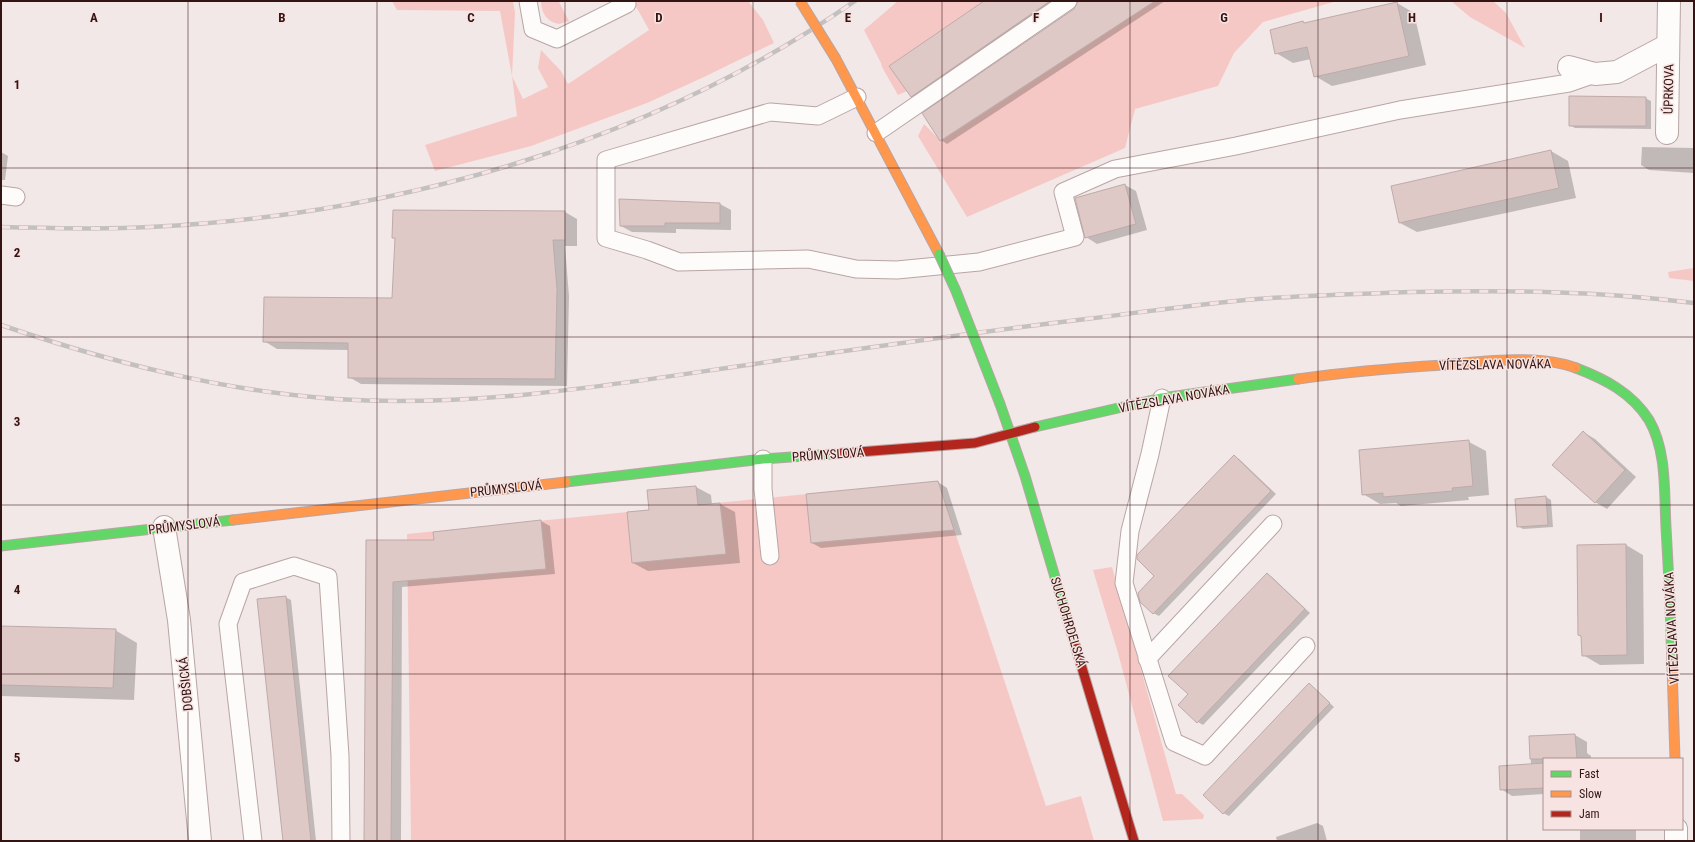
<svg xmlns="http://www.w3.org/2000/svg" width="1695" height="842" font-family="'Roboto Condensed',sans-serif">
	<style>
		.green { fill: #f6c8c5 }
		.shadow { fill: #0003 }
		.building { fill: #dec9c7; stroke: #beaaa9 }
		.lines { fill: none; stroke-linecap: round; stroke-linejoin: round }
		.lane-casing { stroke: #b9a5a4; stroke-width: 19 }
		.street-casing { stroke: #b9a5a4; stroke-width: 24 }
		.fast-casing { stroke: #b9a5a4; stroke-width: 11 }
		.slow-casing { stroke: #b9a5a4; stroke-width: 11 }
		.jam-casing { stroke: #b9a5a4; stroke-width: 11 }
		.lane { stroke: #fdfcfb; stroke-width: 17 }
		.street { stroke: #fdfcfb; stroke-width: 22 }
		.fast { stroke: #63d668; stroke-width: 9 }
		.slow { stroke: #ff974d; stroke-width: 9 }
		.jam { stroke: #b3261e; stroke-width: 9 }
		.rail-casing { stroke: #c5c0c0; stroke-width: 4.5 }
		.rail { stroke: #f7e4e2; stroke-width: 3; stroke-dasharray: 9; stroke-linecap: butt }
		.fast-bridge-casing { stroke: #b9a5a4; stroke-width: 11; stroke-linecap: butt }
		.slow-bridge-casing { stroke: #b9a5a4; stroke-width: 11; stroke-linecap: butt }
		.fast-bridge { stroke: #63d668; stroke-width: 9 }
		.slow-bridge { stroke: #ff974d; stroke-width: 9 }
		.grid { fill: none; stroke: #341413; stroke-width: 1; stroke-opacity: 0.55 }
		.labels { text-anchor: middle; stroke-width: 3; stroke-linejoin: round; paint-order: stroke }
		.street-label { font-size: 13px; fill: #341413; stroke: #f7e4e2 }
		.grid-label { font-size: 13px; text-anchor: middle; font-weight: bold; fill: #341413; stroke: #f7e4e2; stroke-width: 3; stroke-linejoin: round; paint-order: stroke }
	</style>
	<rect width="100%" height="100%" fill="#f2e8e7"/>
	<g class="green">
		<polygon points="392,1 513,1 515,13 512,76 523,99 548,87 538,68 541,50 561,71 568,84 649,30 633,1 748,1 763,20 774,43 704,77 647,103 531,146 435,171 425,145 517,116 512,76 500,11 397,10"/>
		<path d="M 541,1 L 561,1 L 559,2 L 569,21 L 559,24 C 547,22 541,13 541,1 Z"/>
		<polygon points="898,1 984,1 890,65 907,91 898,95 882,67 881,63 864,30"/>
		<polygon points="1155,1 1337,1 1263,22 1234,53 1218,86 1135,109 1125,148 967,217 918,136 924,124 941,141"/>
		<polygon points="1451,1 1493,1 1506,13 1525,48 1470,17"/>
		<polygon points="1694,268 1694,281 1669,278 1668,272"/>
		<polygon points="938,481 1046,806 1081,796 1094,841 411,841 407,534"/>
		<polygon points="1112,567 1176,794 1182,794 1204,815 1203,819 1163,821 1118,653 1093,570"/>
	</g>
	<g class="shadow">
		<polygon points="986,1 1060,1 917,99 912,96"/>
		<polygon points="1079,1 1165,1 947,144 941,140 923,114 1074,10"/>
		<polygon points="1397,3 1414,13 1426,65 1332,86 1315,76 1311,59 1293,63 1276,53 1303,22 1306,24"/>
		<polygon points="1645,98 1651,101 1651,129 1575,128 1570,125"/>
		<polygon points="1642,147 1694,148 1694,173 1649,170 1641,165"/>
		<polygon points="1551,151 1568,161 1576,198 1417,232 1400,223"/>
		<polygon points="1,152 8,156 5,180 1,180"/>
		<polygon points="1125,185 1136,191 1147,230 1097,244 1086,237"/>
		<polygon points="720,204 731,210 731,230 676,229 676,233 632,232 621,226"/>
		<polygon points="394,211 565,212 577,219 577,246 565,246 569,296 567,386 361,384 349,377 349,350 277,349 264,341 393,299 396,239 393,237"/>
		<polygon points="1583,432 1595,439 1636,477 1607,509 1595,502"/>
		<polygon points="1469,442 1486,451 1489,495 1468,497 1469,500 1401,506 1396,503 1380,504 1363,494"/>
		<polygon points="1234,456 1239,459 1276,494 1159,616 1153,613 1156,576"/>
		<polygon points="938,482 947,488 962,535 821,548 812,543"/>
		<polygon points="696,487 711,495 712,505 720,504 735,512 740,563 648,571 633,563 650,511 648,491"/>
		<polygon points="1546,497 1551,500 1553,527 1523,529 1518,526"/>
		<polygon points="541,521 550,526 555,574 402,587 401,841 365,841 367,541 435,541"/>
		<polygon points="1626,545 1643,555 1644,664 1600,665 1583,655 1582,637 1579,635"/>
		<polygon points="1268,574 1273,578 1310,613 1203,725 1198,722 1190,694"/>
		<polygon points="285,597 291,600 316,841 284,841"/>
		<polygon points="1,627 115,630 137,643 134,700 1,696"/>
		<polygon points="1309,684 1314,688 1334,707 1229,816 1223,813"/>
		<polygon points="1575,735 1587,742 1587,753 1591,756 1591,759 1544,759 1544,794 1512,796 1501,789 1531,765 1530,737"/>
		<polygon points="1317,823 1323,826 1327,841 1277,841 1276,837"/>
		<rect x="1580" y="829" width="56" height="12"/>
	</g>
	<g class="building">
		<polygon points="984,1 1050,1 911,97 889,66"/>
		<polygon points="1078,1 1155,1 940,141 922,113 1074,9"/>
		<polygon points="1397,2 1409,56 1314,77 1307,47 1275,54 1270,30 1303,21 1304,23"/>
		<polygon points="1569,96 1646,97 1646,126 1569,126"/>
		<polygon points="1551,150 1559,188 1399,223 1391,186"/>
		<polygon points="1125,184 1136,224 1085,238 1075,198"/>
		<polygon points="619,199 720,203 720,223 665,223 665,226 620,226"/>
		<polygon points="393,210 565,211 565,240 553,240 557,289 555,379 348,378 348,343 263,342 264,297 392,298 395,238 392,238"/>
		<polygon points="1583,431 1625,470 1595,503 1552,465"/>
		<polygon points="1469,440 1473,486 1452,488 1453,491 1383,497 1383,493 1362,495 1359,450"/>
		<polygon points="1234,455 1271,491 1153,614 1140,602 1138,593 1154,576 1137,559 1137,555"/>
		<polygon points="938,481 954,530 811,543 806,494"/>
		<polygon points="696,486 698,505 720,503 726,554 632,563 627,512 649,510 647,490"/>
		<polygon points="1546,496 1548,525 1517,527 1515,499"/>
		<polygon points="541,520 546,569 393,582 391,841 364,841 366,540 434,540 433,532"/>
		<polygon points="1626,544 1627,655 1582,656 1581,636 1578,635 1577,545"/>
		<polygon points="1267,573 1305,609 1197,723 1178,705 1188,694 1168,676"/>
		<polygon points="286,596 293,669 311,841 283,841 277,786 257,599"/>
		<polygon points="1,626 116,629 113,688 1,685"/>
		<polygon points="1309,683 1330,703 1223,814 1203,795"/>
		<polygon points="1575,734 1577,759 1530,759 1529,736"/>
		<polygon points="1544,763 1544,788 1500,790 1499,766"/>
	</g>
	<g class="lines">
		<g class="lane-casing">
			<g id="lane">
				<polyline points="528,1 533,29 557,39 627,4"/>
				<polyline points="857,97 818,116 770,112 606,160 606,238 647,250 679,262 808,259 856,269 897,270 979,262 1075,237 1063,192 1115,169 1236,146 1400,110 1569,83 1595,74"/>
				<polyline points="876,133 1068,1"/>
				<polyline points="1,195 16,197"/>
				<polyline points="1162,398 1150,454 1130,531 1124,583 1174,742 1205,756 1306,646"/>
				<polyline points="763,459 763,489 770,556"/>
				<polyline points="1147,659 1273,524"/>
				<polyline points="253,841 228,624 243,582 294,566 328,577 340,756 341,841"/>
			</g>
		</g>
		<g class="street-casing">
			<g id="street">
				<polyline points="1569,67 1595,74 1617,72 1668,45"/>
				<polyline points="1667,133 1669,1"/>
				<polyline points="164,527 179,620 200,841"/>
				<polyline points="1676,829 1676,841"/>
			</g>
		</g>
		<g class="fast-casing">
			<g id="fast">
				<path d="M 1576,368 C 1605,379 1632,393 1649,420 C 1667,451 1664,492 1666,527 C 1669,573 1671,619 1672,666"/>
				<polyline points="1000,404 1025,476 1076,648"/>
				<polyline points="1035,427 1162,398 1298,379"/>
				<polyline points="566,482 763,459 833,454"/>
				<polyline points="1,546 233,520"/>
			</g>
		</g>
		<g class="slow-casing">
			<g id="slow">
				<polyline points="836,59 939,254"/>
				<path d="M 1298,379 C 1347,372 1395,368 1444,365 C 1482,361 1540,354 1576,368"/>
				<polyline points="233,520 566,482"/>
				<polyline points="1672,666 1675,759"/>
			</g>
		</g>
		<g class="jam-casing">
			<g id="jam">
				<polyline points="833,454 975,443 1035,427"/>
				<polyline points="1076,648 1134,841"/>
			</g>
		</g>
		<use href="#lane" class="lane"/>
		<use href="#street" class="street"/>
		<use href="#fast" class="fast"/>
		<use href="#slow" class="slow"/>
		<use href="#jam" class="jam"/>
		<g class="rail-casing">
			<g id="rail">
				<path d="M 1,227 C 51,228 100,230 150,227 C 396,215 651,143 855,1"/>
				<path d="M 1,325 C 110,362 221,391 336,399 C 488,409 638,380 788,359 C 887,345 986,331 1086,319 C 1143,312 1200,304 1257,299 C 1308,295 1360,294 1411,292 C 1506,290 1600,291 1694,303"/>
			</g>
		</g>
		<use href="#rail" class="rail"/>
		<g class="fast-bridge-casing">
			<polyline id="fast-bridge" points="939,254 956,291 1000,404"/>
		</g>
		<g class="slow-bridge-casing">
			<polyline id="slow-bridge" points="800,1 836,59"/>
		</g>
		<use href="#fast-bridge" class="fast-bridge"/>
		<use href="#slow-bridge" class="slow-bridge"/>
	</g>
	<path class="grid" d="M 188,1 L 188,841M 377,1 L 377,841M 565,1 L 565,841M 753,1 L 753,841M 942,1 L 942,841M 1130,1 L 1130,841M 1318,1 L 1318,841M 1507,1 L 1507,841M 1,168 L 1694,168M 1,337 L 1694,337M 1,505 L 1694,505M 1,674 L 1694,674"/>
	<g class="labels">
		<g class="street-label">
			<text transform="translate(1668 89) rotate(-89)" y="5">ÚPRKOVA</text>
			<text transform="translate(1495 364) rotate(-1)" y="5">VÍTĚZSLAVA NOVÁKA</text>
			<text transform="translate(1174 398) rotate(-10)" y="5">VÍTĚZSLAVA NOVÁKA</text>
			<text transform="translate(828 454) rotate(-4)" y="5">PRŮMYSLOVÁ</text>
			<text transform="translate(506 488) rotate(-6)" y="5">PRŮMYSLOVÁ</text>
			<text transform="translate(184 525) rotate(-7)" y="5">PRŮMYSLOVÁ</text>
			<text transform="translate(1069 622) rotate(73)" y="5">SUCHOHRDELSKÁ</text>
			<text transform="translate(1671 628) rotate(-93)" y="5">VÍTĚZSLAVA NOVÁKA</text>
			<text transform="translate(185 684) rotate(-96)" y="5">DOBŠICKÁ</text>
		</g>
	</g>
	<g class="grid-label">
		<text x="94" y="22">A</text>
		<text x="282" y="22">B</text>
		<text x="471" y="22">C</text>
		<text x="659" y="22">D</text>
		<text x="848" y="22">E</text>
		<text x="1036" y="22">F</text>
		<text x="1224" y="22">G</text>
		<text x="1412" y="22">H</text>
		<text x="1601" y="22">I</text>
		<text x="17" y="89">1</text>
		<text x="17" y="257">2</text>
		<text x="17" y="426">3</text>
		<text x="17" y="594">4</text>
		<text x="17" y="762">5</text>
	</g>
	<rect width="1695" height="842" fill="none" stroke="#341413" stroke-width="4"/>
	<rect x="1543" y="758" width="140" height="72" fill="#f7e4e2" stroke="#a9918f"/>
	<rect x="1551" y="771" width="20" height="6" fill="#63d668" stroke="#a9918f"/>
	<text x="1579" y="778" font-size="12" fill="#341413">Fast</text>
	<rect x="1551" y="791" width="20" height="6" fill="#ff974d" stroke="#a9918f"/>
	<text x="1579" y="798" font-size="12" fill="#341413">Slow</text>
	<rect x="1551" y="811" width="20" height="6" fill="#b3261e" stroke="#a9918f"/>
	<text x="1579" y="818" font-size="12" fill="#341413">Jam</text>
</svg>
